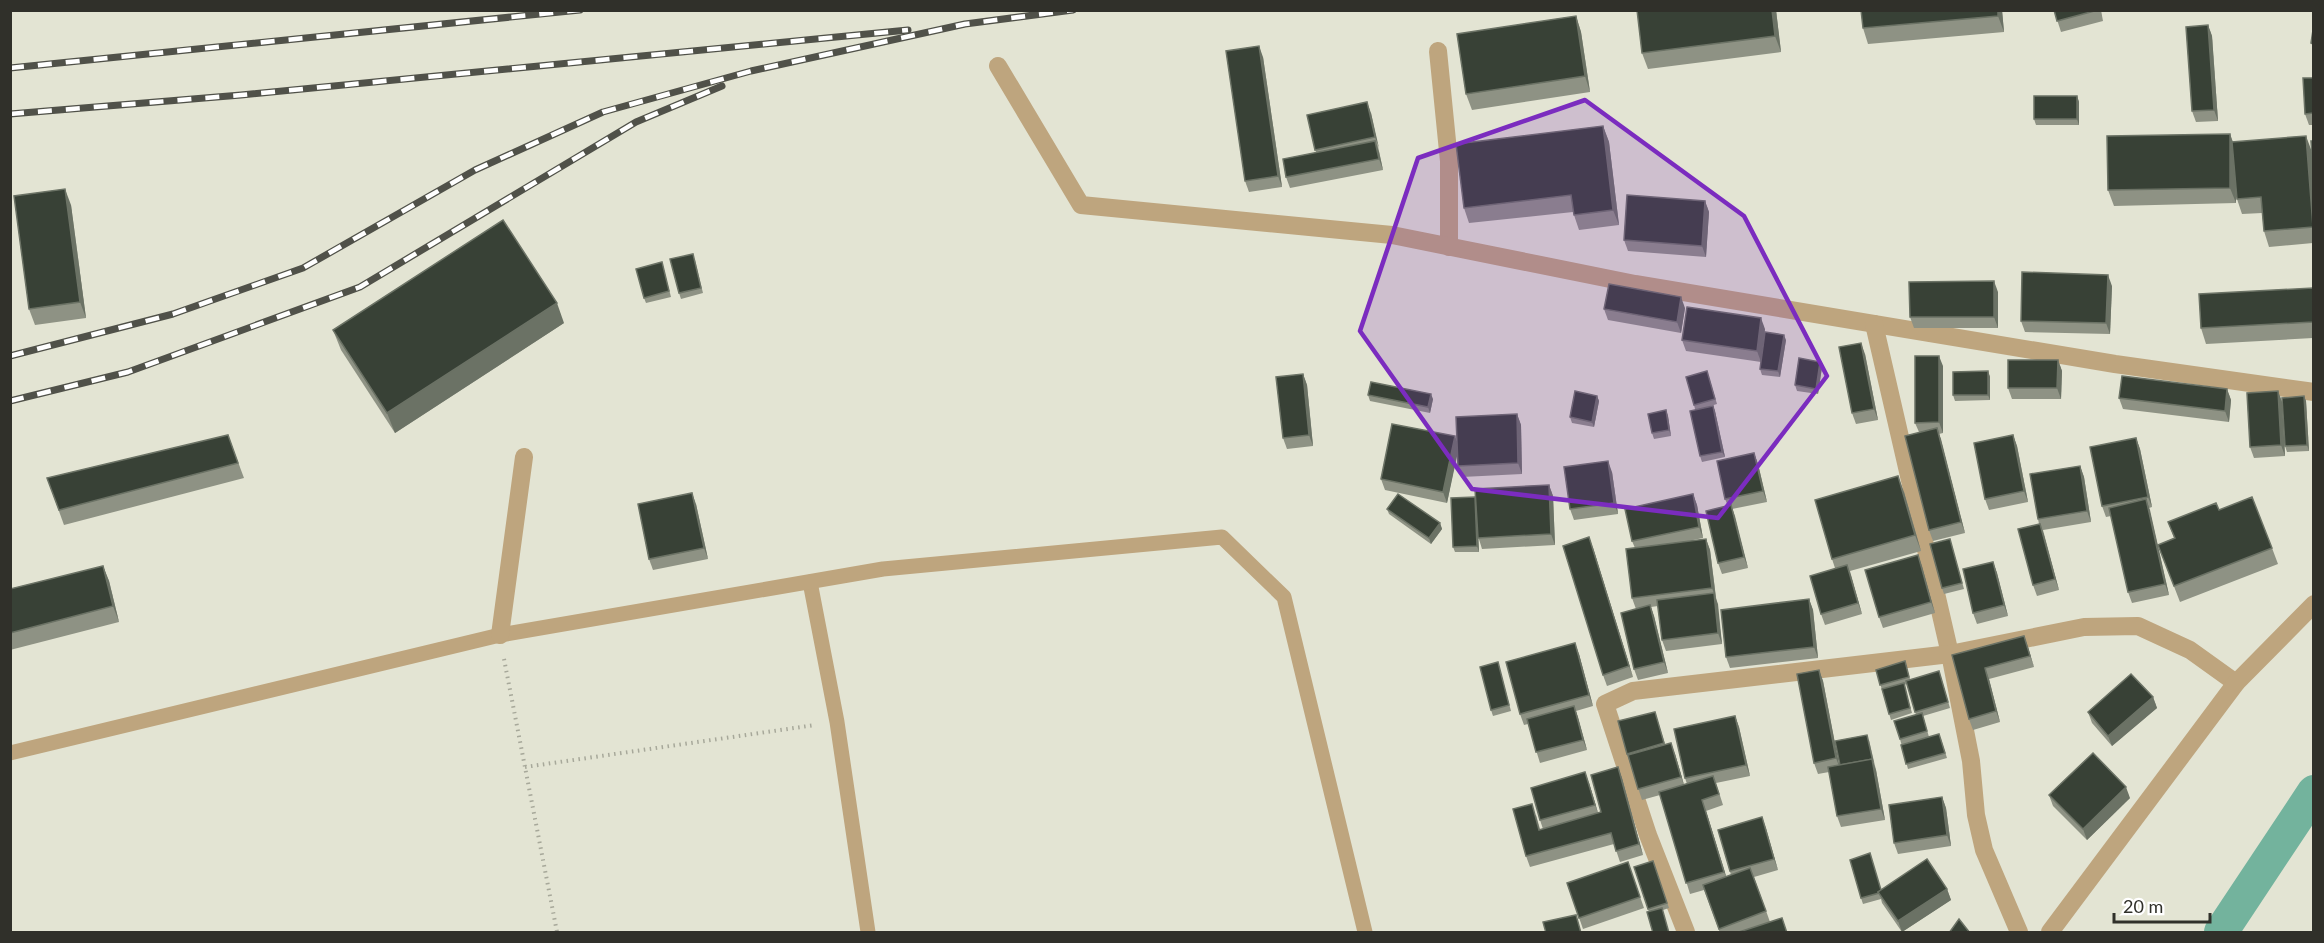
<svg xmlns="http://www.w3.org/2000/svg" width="2324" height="943" font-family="Lato,sans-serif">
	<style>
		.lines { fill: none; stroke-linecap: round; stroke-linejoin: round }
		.canal { stroke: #73b39d; stroke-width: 34 }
		.path { stroke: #a7a89a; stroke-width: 4; stroke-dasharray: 1.5 4.5; stroke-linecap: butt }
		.service { stroke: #bea57e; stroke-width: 15 }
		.minor { stroke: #bea57e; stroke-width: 18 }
		.rail-casing { stroke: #505149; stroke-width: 7 }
		.rail { stroke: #fff; stroke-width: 4.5; stroke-dasharray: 14; stroke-linecap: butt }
		.wall { fill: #8e9284 }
		.shaded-wall { fill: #6b7265 }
		.building { fill: #384136; stroke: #6b7265; stroke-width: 1.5 }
		.marked { fill: #7b2cbf; fill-opacity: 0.2; stroke: #7b2cbf; stroke-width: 4.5; stroke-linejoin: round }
	</style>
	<rect width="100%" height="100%" fill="#e3e4d3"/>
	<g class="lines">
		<polyline class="canal" points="2221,932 2314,792"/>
		<g class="path">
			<polyline points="504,659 557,932"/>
			<polyline points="525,767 815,725"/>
		</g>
		<g class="service">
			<polyline points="810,582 837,722 868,932"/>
			<polyline points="10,753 500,635 883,569 1222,537 1284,597 1365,932"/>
		</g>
		<g class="minor">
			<polyline points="1438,51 1449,161 1449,247"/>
			<polyline points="998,66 1081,205 1392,235 1635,284 2115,364 2314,392"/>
			<polyline points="1874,324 1950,654 1971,761 1976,815 1984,850 2019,932"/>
			<polyline points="500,635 524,457"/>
			<polyline points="1686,932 1648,835 1605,704 1633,691 1950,654 2084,627 2138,626 2190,650 2236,683"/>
			<polyline points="2050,932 2236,683 2314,604"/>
		</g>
		<g class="rail-casing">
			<g id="rail">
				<polyline points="10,68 580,10"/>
				<polyline points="10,114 241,95 908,30"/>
				<polyline points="10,356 173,314 303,268 475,170 603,112 751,71 965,24 1073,10"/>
				<polyline points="10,401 128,372 360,287 636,122 722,86"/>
			</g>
		</g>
		<use href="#rail" class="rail"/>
	</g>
	<g class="wall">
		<polygon points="1637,10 1776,10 1781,52 1648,69 1642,53"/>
		<polygon points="1861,10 2002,10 2004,32 1868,44 1863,28"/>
		<polygon points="2054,10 2101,10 2103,21 2061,32"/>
		<polygon points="1576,16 1581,32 1590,92 1472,110 1466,94"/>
		<polygon points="2208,25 2212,36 2218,121 2196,122 2192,111"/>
		<polygon points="1263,57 1282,187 1249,192 1245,181"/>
		<polygon points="2313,78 2313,125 2309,125 2305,114"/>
		<polygon points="2077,96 2079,102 2079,125 2036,125 2034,119"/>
		<polygon points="1371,113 1383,170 1290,188 1286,177 1316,152 1307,115"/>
		<polygon points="1603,126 1609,142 1619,225 1579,230 1573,212 1469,223 1464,208"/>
		<polygon points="2230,134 2233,142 2312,152 2313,173 2313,243 2269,247 2264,231 2262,213 2242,214 2237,199 2236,190 2236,203 2114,206 2108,190"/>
		<polygon points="1705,201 1709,212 1706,257 1628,251 1624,240"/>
		<polygon points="71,205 86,318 35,325 29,309"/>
		<polygon points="695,260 703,293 681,299 679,293"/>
		<polygon points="662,262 671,297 646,303 644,298"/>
		<polygon points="2112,286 2110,334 2025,332 2021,321"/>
		<polygon points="2313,288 2313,338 2206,344 2201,328"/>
		<polygon points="1998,292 1998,328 1914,328 1910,317"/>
		<polygon points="1685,308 1681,333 1608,320 1604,309"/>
		<polygon points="564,323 395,433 341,350 333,330"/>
		<polygon points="1765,329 1762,350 1786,340 1780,377 1762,375 1760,369 1761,362 1686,351 1682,340"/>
		<polygon points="1865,354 1878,420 1856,424 1852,413"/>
		<polygon points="2058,360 2062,371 2061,399 2012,399 2008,388"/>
		<polygon points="1943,366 1943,433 1939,434 1965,533 1933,541 1929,530 1919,432 1915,423"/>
		<polygon points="1822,367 1818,394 1797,391 1795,385"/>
		<polygon points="1988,371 1990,377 1990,400 1955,401 1953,395"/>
		<polygon points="1303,374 1307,385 1313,446 1287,449 1283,438"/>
		<polygon points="1709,377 1717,404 1707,407 1713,406 1715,411 1725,457 1702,462 1700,456 1695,409 1694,405"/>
		<polygon points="2227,389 2231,400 2229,422 2123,409 2119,398"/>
		<polygon points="2278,391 2282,402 2285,456 2254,458 2250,447"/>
		<polygon points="1368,395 1433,399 1430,413 1370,401"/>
		<polygon points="1597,396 1599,401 1594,427 1572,423 1570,417"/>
		<polygon points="2304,396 2306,401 2309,451 2287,452 2285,446"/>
		<polygon points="1666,410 1668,416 1671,436 1654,439 1652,433"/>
		<polygon points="1517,414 1521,425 1522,474 1462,477 1458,466 1457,453 1447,503 1385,490 1381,479"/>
		<polygon points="228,435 244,478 64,525 47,478"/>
		<polygon points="2013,435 2017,446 2028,502 1989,510 1985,499"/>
		<polygon points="2136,438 2140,449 2152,507 2149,508 2169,595 2132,603 2128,592 2111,516 2106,517 2102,506"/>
		<polygon points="1754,453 1758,464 1767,502 1732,509 1748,568 1722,574 1718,563 1728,506 1725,499"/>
		<polygon points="2080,466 2084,477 2091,522 2043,530 2059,590 2037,596 2033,585 2039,524 2038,519"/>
		<polygon points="1612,472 1618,514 1574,520 1570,509"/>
		<polygon points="1549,485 1553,496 1555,545 1482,549 1478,536 1479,552 1455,552 1453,547 1475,497"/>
		<polygon points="1904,492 1921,551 1850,571 1862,614 1825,625 1821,614 1835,568 1832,559"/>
		<polygon points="1693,494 1697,505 1703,538 1688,541 1706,539 1710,550 1722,644 1666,651 1662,640 1658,606 1651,607 1654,616 1668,673 1638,680 1634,669 1636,609 1632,598 1635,548 1632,541"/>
		<polygon points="696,504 708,559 653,570 649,559"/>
		<polygon points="1387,509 1440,523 1442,529 1431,544 1389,514"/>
		<polygon points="2219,510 2272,548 2278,564 2180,602 2158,545 2174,538 2168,522"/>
		<polygon points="1950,539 1964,589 1944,594 1942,588"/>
		<polygon points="1593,548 1633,677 1607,686 1603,675"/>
		<polygon points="1918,555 1935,613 1883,628 1879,617"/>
		<polygon points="1993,562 1997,573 2008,616 1977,624 1973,613"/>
		<polygon points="103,566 109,581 119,622 10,650 10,589"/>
		<polygon points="1809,599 1813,610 1818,658 1730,668 1726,657"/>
		<polygon points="2024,636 2034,667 1989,679 2000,722 1973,730 1969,719 1952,655"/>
		<polygon points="1579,654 1593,706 1576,711 1587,750 1540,763 1528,724 1524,725 1520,714"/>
		<polygon points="1905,661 1910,679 1941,677 1950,708 1923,716 1929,737 1941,739 1947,758 1908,769 1900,739 1916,715 1907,684 1904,685 1912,713 1891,720 1876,670"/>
		<polygon points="1498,662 1511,711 1493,716 1491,710"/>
		<polygon points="1819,670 1823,681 1839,765 1869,740 1876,770 1885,820 1841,827 1837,816 1829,772 1818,774 1814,763"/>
		<polygon points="2153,697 2157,708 2112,746 2092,723 2088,712"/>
		<polygon points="1655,712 1665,744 1675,754 1684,785 1687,784 1685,778 1735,716 1739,727 1750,776 1716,783 1723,805 1706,811 1726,877 1731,875 1718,830 1762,817 1778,870 1754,877 1770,922 1782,918 1787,933 1720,933 1704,890 1690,894 1660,795 1642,800 1627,754"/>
		<polygon points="1618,767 1622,778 1643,855 1620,862 1614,844 1530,867 1526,856 1536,815 1540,829 1543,829 1540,820 1589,783 1598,813 1601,812"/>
		<polygon points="2049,795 2130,798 2087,840 2053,806"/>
		<polygon points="1942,797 1946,808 1951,846 1898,854 1894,843"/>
		<polygon points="1653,861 1669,908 1663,910 1649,912 1634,867"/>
		<polygon points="1628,862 1644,908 1583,929 1567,883"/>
		<polygon points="1947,889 1951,900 1902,932 1882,903 1881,899 1863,904 1861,898 1882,890"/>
	</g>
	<g class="shaded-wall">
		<polygon points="1772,10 1776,10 1781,52 1775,36"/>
		<polygon points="1998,10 2002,10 2004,32 1998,16"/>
		<polygon points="1576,16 1581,32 1590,92 1585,76"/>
		<polygon points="2208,25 2212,36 2218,121 2214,110"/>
		<polygon points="1259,46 1263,57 1282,187 1278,176"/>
		<polygon points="2077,96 2079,102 2079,125 2077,119"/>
		<polygon points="1367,102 1371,113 1379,148 1375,137"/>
		<polygon points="1603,126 1609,142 1619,225 1613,210"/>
		<polygon points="2230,134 2235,149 2236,203 2230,188"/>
		<polygon points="2306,136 2312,152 2313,173 2313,225"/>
		<polygon points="1375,141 1379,152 1383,170 1379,159"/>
		<polygon points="65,189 71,205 86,318 80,302"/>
		<polygon points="1705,201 1709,212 1706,257 1702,246"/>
		<polygon points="2108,275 2112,286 2110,334 2106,323"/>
		<polygon points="1994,281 1998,292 1998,328 1994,317"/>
		<polygon points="1681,297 1685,308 1681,333 1677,322"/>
		<polygon points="557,303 564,323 395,433 387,413"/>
		<polygon points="1761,318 1765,329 1761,362 1757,351"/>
		<polygon points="1784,335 1786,340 1780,377 1778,371"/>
		<polygon points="1861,343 1865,354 1878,420 1874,409"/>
		<polygon points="1939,356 1943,366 1943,433 1939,422"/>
		<polygon points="2058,360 2062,371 2061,399 2057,388"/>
		<polygon points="1820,362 1822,367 1818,394 1816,389"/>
		<polygon points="1988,371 1990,377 1990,400 1988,395"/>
		<polygon points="1303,374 1307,385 1313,446 1309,435"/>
		<polygon points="2227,389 2231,400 2229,422 2225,411"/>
		<polygon points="2278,391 2282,402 2285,456 2281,445"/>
		<polygon points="1431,394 1433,399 1430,413 1428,407"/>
		<polygon points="1597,396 1599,401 1594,427 1592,422"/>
		<polygon points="2304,396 2306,401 2309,451 2307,445"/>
		<polygon points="1713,406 1715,411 1725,457 1722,452"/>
		<polygon points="1666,410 1668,416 1671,436 1669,430"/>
		<polygon points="1517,414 1521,425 1522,474 1518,463"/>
		<polygon points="1937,428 1941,439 1965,533 1961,522"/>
		<polygon points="2013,435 2017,446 2028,502 2024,491"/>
		<polygon points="1455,436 1459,447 1447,503 1443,492"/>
		<polygon points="2136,438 2140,449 2152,507 2148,497"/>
		<polygon points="1754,453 1758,464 1767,502 1763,491"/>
		<polygon points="1608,461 1612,472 1618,514 1614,503"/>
		<polygon points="2080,466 2084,477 2091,522 2087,511"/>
		<polygon points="1898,476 1904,492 1921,551 1915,535"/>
		<polygon points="1549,485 1553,496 1555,545 1551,534"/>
		<polygon points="692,493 696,504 708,559 704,548"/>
		<polygon points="1693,494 1697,505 1703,538 1699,527"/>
		<polygon points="1475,497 1477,503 1479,552 1477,546"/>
		<polygon points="2146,499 2150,510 2169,595 2165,584"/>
		<polygon points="1731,505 1735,516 1748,568 1744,557"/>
		<polygon points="1440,523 1442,529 1431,544 1429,538"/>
		<polygon points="2040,524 2044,535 2059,590 2055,579"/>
		<polygon points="1589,537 1593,548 1633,677 1629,666"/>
		<polygon points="1706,539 1710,550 1716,599 1712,588"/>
		<polygon points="1918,555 1922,566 1935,613 1931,602"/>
		<polygon points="1993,562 1997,573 2008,616 2004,605"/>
		<polygon points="1847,565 1851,576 1862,614 1858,603"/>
		<polygon points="103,566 109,581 119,622 113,606"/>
		<polygon points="1714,593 1718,604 1722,644 1718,633"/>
		<polygon points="1809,599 1813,610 1818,658 1814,647"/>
		<polygon points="1650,605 1654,616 1668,673 1664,662"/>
		<polygon points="2024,636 2028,647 2034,667 2030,656"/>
		<polygon points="1575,643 1579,654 1593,706 1589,695"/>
		<polygon points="1985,668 1989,679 2000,722 1996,711"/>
		<polygon points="1819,670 1823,681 1840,769 1836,758"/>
		<polygon points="2153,697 2157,708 2112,746 2108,736"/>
		<polygon points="1574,706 1578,717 1587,750 1583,740"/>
		<polygon points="1735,716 1739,727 1750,776 1746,765"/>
		<polygon points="1671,743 1675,754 1685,788 1681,777"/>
		<polygon points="1872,759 1876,770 1885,820 1881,809"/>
		<polygon points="1618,767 1622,778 1643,855 1639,844"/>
		<polygon points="1585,772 1589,783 1599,816 1595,805"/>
		<polygon points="2126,787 2130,798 2087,840 2083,829"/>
		<polygon points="1942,797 1946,808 1951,846 1947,835"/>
		<polygon points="1702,800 1706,811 1728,882 1724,872"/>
		<polygon points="1762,817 1766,828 1778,870 1774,859"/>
		<polygon points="1947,889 1951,900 1902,932 1898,921"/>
	</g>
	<g class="building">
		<polygon points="1637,10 1772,10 1775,36 1642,53"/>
		<polygon points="1861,10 1998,10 1998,16 1863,28"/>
		<polygon points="2054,10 2098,10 2057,21"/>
		<polygon points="1576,16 1585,76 1466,94 1457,34"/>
		<polygon points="2208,25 2214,110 2192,111 2186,27"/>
		<polygon points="2313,30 2313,44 2311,43"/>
		<polygon points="1259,46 1278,176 1245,181 1226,51"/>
		<polygon points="2303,78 2313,78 2313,113 2305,114"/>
		<rect x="2034" y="96" width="43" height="23"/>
		<polygon points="1367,102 1375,137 1315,150 1307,115"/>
		<polygon points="1603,126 1613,210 1574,215 1571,195 1464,208 1456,144"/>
		<polygon points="2230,134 2230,188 2108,190 2107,136"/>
		<polygon points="2306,136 2313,227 2264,231 2261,197 2237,199 2232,142"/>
		<polygon points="1375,141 1379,159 1286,177 1283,159"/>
		<polygon points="2311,141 2313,141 2313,165"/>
		<polygon points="65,189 80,302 29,309 14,196"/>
		<polygon points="1627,195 1705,201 1702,246 1624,240"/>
		<polygon points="503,220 557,303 387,413 333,330"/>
		<polygon points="693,254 701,288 679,293 670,259"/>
		<polygon points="662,262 669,291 644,298 636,269"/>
		<polygon points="2022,272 2108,275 2106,323 2021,321"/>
		<polygon points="1994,281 1994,317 1910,317 1909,282"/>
		<polygon points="1609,284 1681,297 1677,322 1604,309"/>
		<polygon points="2313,288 2313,322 2201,328 2199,294"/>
		<polygon points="1687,307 1761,318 1757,351 1682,340"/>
		<polygon points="1765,332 1784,335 1778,371 1760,369"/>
		<polygon points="1861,343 1874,409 1852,413 1839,347"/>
		<polygon points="1915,356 1939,356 1939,422 1915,423"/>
		<polygon points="1799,358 1820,362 1816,389 1795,385"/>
		<polygon points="2008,360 2058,360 2057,388 2008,388"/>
		<polygon points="1707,371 1715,399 1694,405 1686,377"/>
		<polygon points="1988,371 1988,395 1953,395 1953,372"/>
		<polygon points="1303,374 1309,435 1283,438 1276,377"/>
		<polygon points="2122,376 2227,389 2225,411 2119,398"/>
		<polygon points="1371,382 1431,394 1428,407 1368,395"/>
		<polygon points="1575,391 1597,396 1592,422 1570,417"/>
		<polygon points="2278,391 2281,445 2250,447 2247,393"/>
		<polygon points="2304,396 2307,445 2285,446 2282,398"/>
		<polygon points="1713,406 1722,452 1700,456 1690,411"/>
		<polygon points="1666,410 1669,430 1652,433 1648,414"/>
		<polygon points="1517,414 1518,463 1458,466 1456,417"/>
		<polygon points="1392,424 1455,436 1443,492 1381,479"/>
		<polygon points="1937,428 1961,522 1929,530 1905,436"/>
		<polygon points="228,435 238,463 59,510 47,478"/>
		<polygon points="2013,435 2024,491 1985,499 1974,443"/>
		<polygon points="2136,438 2148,497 2102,506 2090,447"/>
		<polygon points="1754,453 1763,491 1725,499 1717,461"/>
		<polygon points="1608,461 1614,503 1570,509 1564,467"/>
		<polygon points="2080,466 2087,511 2038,519 2030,474"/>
		<polygon points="1898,476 1915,535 1832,559 1815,500"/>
		<polygon points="1549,485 1551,534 1478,538 1475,489"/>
		<polygon points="692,493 704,548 649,559 638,504"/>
		<polygon points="1398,494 1440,523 1429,538 1387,509"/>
		<polygon points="1693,494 1699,527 1632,541 1625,509"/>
		<polygon points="1475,497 1477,546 1453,547 1451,498"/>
		<polygon points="2252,497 2272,548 2174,586 2158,545 2175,538 2168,522 2216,503 2219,510"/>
		<polygon points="2146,499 2165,584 2128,592 2109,508"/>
		<polygon points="1731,505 1744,557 1718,563 1706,511"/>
		<polygon points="2040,524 2055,579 2033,585 2018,529"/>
		<polygon points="1589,537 1629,666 1603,675 1563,546"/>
		<polygon points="1706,539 1712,588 1632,598 1626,549"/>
		<polygon points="1950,539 1962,583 1942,588 1930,544"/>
		<polygon points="1918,555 1931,602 1879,617 1865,570"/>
		<polygon points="1993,562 2004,605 1973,613 1963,569"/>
		<polygon points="1847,565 1858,603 1821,614 1810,576"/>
		<polygon points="103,566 113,606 10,633 10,589"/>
		<polygon points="1714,593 1718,633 1662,640 1657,600"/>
		<polygon points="1809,599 1814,647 1726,657 1721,610"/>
		<polygon points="1650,605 1664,662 1634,669 1621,613"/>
		<polygon points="2024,636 2030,656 1985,668 1996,711 1969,719 1952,655"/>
		<polygon points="1575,643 1589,695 1520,714 1506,662"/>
		<polygon points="1905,661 1909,677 1880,685 1876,670"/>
		<polygon points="1498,662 1509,705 1491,710 1480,667"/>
		<polygon points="1819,670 1836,758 1814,763 1797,674"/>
		<polygon points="1939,671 1948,702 1915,712 1906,681"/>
		<polygon points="2131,674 2153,697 2108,736 2088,712"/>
		<polygon points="1904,683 1910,708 1889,714 1882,689"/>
		<polygon points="1574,706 1583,740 1536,752 1527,719"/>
		<polygon points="1655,712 1664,743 1627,754 1618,721"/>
		<polygon points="1922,713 1927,731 1900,739 1894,721"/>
		<polygon points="1735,716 1746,765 1685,778 1674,729"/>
		<polygon points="1939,734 1945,753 1906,764 1901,745"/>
		<polygon points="1867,735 1873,762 1872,759 1840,765 1835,741"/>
		<polygon points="1671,743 1681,777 1638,789 1628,755"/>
		<polygon points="2093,753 2126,787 2083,829 2049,795"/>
		<polygon points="1872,759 1881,809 1837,816 1828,767"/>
		<polygon points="1618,767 1639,844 1616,851 1611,833 1526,856 1513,809 1532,804 1539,830 1601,812 1591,775"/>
		<polygon points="1585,772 1595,805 1540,820 1531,788"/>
		<polygon points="1713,776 1719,794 1702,800 1724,872 1686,883 1659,792"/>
		<polygon points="1942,797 1947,835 1894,843 1889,805"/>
		<polygon points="1762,817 1774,859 1730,871 1718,830"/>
		<polygon points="1870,853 1881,890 1878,892 1879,893 1861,898 1850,860"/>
		<polygon points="1927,859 1947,889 1898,921 1878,892"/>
		<polygon points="1653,861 1667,903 1648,909 1634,867"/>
		<polygon points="1628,862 1640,897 1579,918 1567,883"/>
		<polygon points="1750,868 1766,911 1719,929 1703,885"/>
		<polygon points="1662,908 1669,933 1653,933 1647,912"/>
		<polygon points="1576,915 1581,933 1546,933 1543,922"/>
		<polygon points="1782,918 1787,933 1736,933"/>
		<polygon points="1959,919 1970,933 1949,933"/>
	</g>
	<path class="marked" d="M 1585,100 L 1744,216 L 1827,376 L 1718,518 L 1472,489 L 1360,331 L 1418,158 Z"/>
	<rect width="2324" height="943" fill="none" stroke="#30302a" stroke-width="24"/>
	<path d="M2114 913v9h96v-9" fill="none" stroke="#30302a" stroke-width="3"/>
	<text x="2123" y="913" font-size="18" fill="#30302a" stroke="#ffffff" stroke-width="4.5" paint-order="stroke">20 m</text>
</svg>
